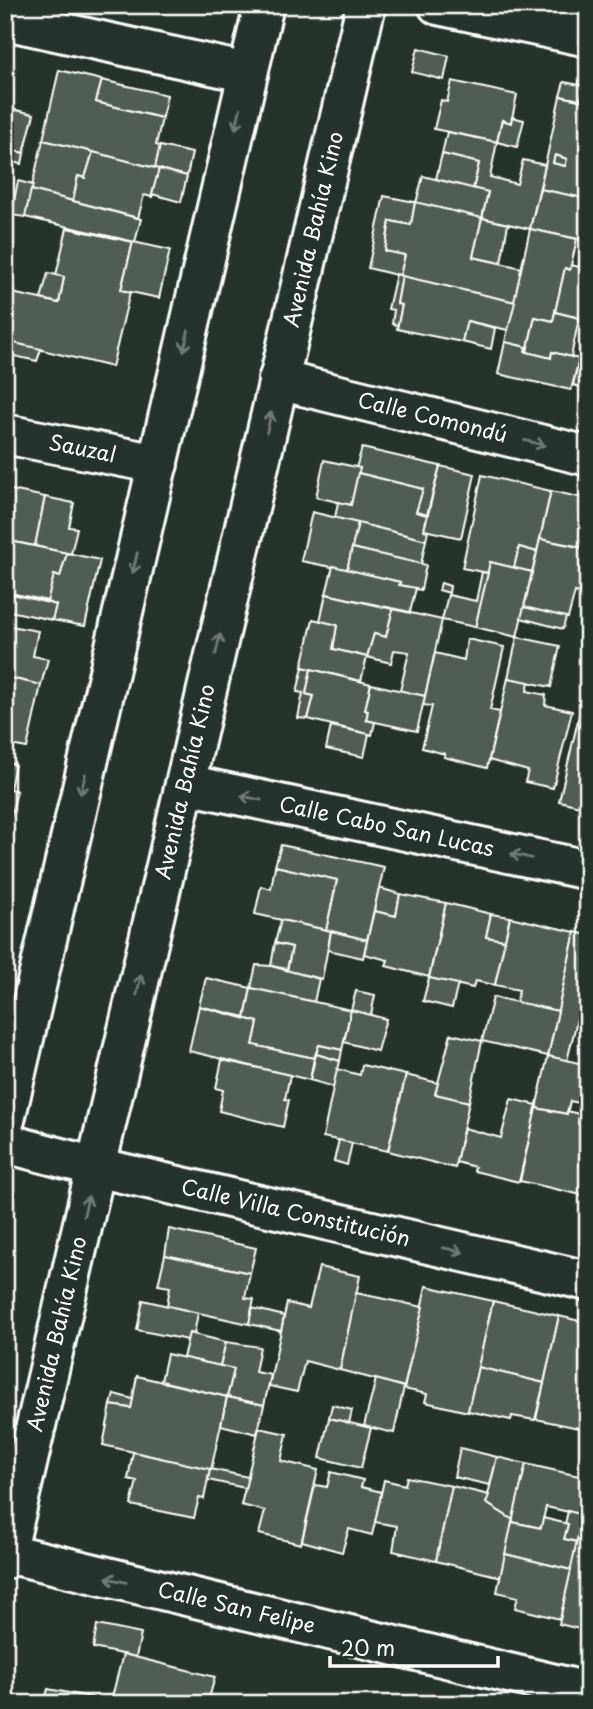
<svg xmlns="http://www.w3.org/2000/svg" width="593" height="1709" font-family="'Playpen Sans',sans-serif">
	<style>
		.building { fill: #515c57; stroke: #fff; stroke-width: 2; fill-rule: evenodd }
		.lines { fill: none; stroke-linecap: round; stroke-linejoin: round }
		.street-casing { stroke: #fff; stroke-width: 44 }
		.secondary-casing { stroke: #fff; stroke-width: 44 }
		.street { stroke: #26332d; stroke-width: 38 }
		.secondary { stroke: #26332d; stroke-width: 38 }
		.oneway { stroke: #727a76 }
		.labels { text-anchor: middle; stroke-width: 5; stroke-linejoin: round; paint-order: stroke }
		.street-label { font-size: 21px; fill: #fff; stroke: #26332d }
	</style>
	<rect width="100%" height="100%" fill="#26332d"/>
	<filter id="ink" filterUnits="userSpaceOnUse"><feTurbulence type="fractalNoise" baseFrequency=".0143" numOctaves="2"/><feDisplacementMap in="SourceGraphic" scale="14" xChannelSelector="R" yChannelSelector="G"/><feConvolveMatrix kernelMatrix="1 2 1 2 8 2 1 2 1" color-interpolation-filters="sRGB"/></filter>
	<g filter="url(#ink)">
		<g class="building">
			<polygon points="418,48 449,56 444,80 412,72"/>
			<polygon points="59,70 102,80 96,102 162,118 156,145 160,146 155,168 43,140"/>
			<polygon points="102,80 167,95 162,118 96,102"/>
			<polygon points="452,81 517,95 511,123 502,120 497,142 434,129 441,100 447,102"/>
			<polygon points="564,82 585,86 580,100 560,96"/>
			<polygon points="5,93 13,95 11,109 34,114 24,153 5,149"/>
			<path d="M 560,96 L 588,102 L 588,199 L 540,189 ZM 555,155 L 567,159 L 565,166 L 553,163 Z"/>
			<polygon points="512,117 524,120 517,147 497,142 502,120 511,123"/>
			<polygon points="447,132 497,142 490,177 517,184 523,160 545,165 530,229 482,218 488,192 473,189 479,163 442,154"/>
			<polygon points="43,140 93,152 85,178 78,176 73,201 31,190"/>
			<polygon points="160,146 192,153 187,176 155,168"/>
			<polygon points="5,149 24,153 22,164 5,161"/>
			<polygon points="93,152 159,169 152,197 144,195 138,218 73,201 78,176 85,178"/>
			<polygon points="442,154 479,163 473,189 436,179"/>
			<polygon points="555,155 567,159 565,166 553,163"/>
			<polygon points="159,169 187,176 181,202 152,194"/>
			<polygon points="423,176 488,192 482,218 416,203"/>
			<polygon points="18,181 33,185 25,217 11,215"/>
			<polygon points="540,189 588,199 588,241 530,229"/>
			<polygon points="31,190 141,219 135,242 25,217"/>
			<polygon points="384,196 415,202 411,225 390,221 385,251 405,255 400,276 368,268"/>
			<polygon points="415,202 482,218 473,257 522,268 515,302 400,276 405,255 385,251 390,221 411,225"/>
			<polygon points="482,218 508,224 501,263 473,257"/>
			<polygon points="67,228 133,242 121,290 130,292 112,367 5,341 5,301 7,292 59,303 64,277 56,275"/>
			<polygon points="530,229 577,239 570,270 565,268 553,321 535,317 527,352 525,351 526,347 505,342"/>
			<polygon points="585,241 588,241 588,269 579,267"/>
			<polygon points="133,242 170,250 159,298 121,290"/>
			<polygon points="571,265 588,269 588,320 555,312 565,268 570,270"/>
			<polygon points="48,273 64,277 59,303 41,299"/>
			<polygon points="396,274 402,276 397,304 402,305 398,325 392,324 394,310 388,309"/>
			<polygon points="402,276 515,302 508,330 467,321 462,342 397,329 402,305 397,304"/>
			<polygon points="555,312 579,318 571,357 552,352 551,358 527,352 535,317 553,321"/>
			<polygon points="588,320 588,389 573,385"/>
			<polygon points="467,321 495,328 491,349 462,342"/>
			<polygon points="5,341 41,349 37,361 5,354"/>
			<polygon points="505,342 526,347 525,351 527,352 551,358 552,352 579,359 571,390 498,374"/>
			<polygon points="362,448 440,466 427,515 416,512 423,489 358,473 360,468 356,468"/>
			<polygon points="324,460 360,468 351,505 316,497"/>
			<polygon points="440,466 475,474 461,538 424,530"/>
			<polygon points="358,473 423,489 416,512 427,515 424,530 428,531 426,540 335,518 338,502 351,505"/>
			<polygon points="482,475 551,491 537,552 519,547 514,568 490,562 488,573 462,568"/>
			<polygon points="7,489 45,497 35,546 5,540"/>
			<polygon points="551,491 588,499 588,516 581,547 540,539"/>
			<polygon points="45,497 74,503 69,527 77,528 71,554 35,546"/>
			<polygon points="312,512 358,523 347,570 301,561"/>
			<polygon points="358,523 426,540 421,564 352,548"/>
			<polygon points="540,539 588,549 588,595 575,592 568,618 524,607"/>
			<polygon points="5,540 67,553 60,577 54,575 48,601 5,592"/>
			<polygon points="519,547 537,552 532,572 514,568"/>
			<polygon points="352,548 426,565 421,590 399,585 400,582 347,570"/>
			<polygon points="67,553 100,560 85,626 52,620 56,605 47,602 54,575 60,577"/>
			<polygon points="490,562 532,572 517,637 475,627"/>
			<polygon points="333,566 400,582 399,585 416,588 410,612 326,594"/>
			<polygon points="482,572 488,573 475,627 442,620 448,595 476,601"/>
			<polygon points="441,583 450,586 449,593 439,590"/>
			<polygon points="5,592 56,605 52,620 5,610"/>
			<polygon points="326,594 393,609 386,637 374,634 367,657 333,649 337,625 320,621"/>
			<polygon points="524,607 566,617 563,629 521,618"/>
			<polygon points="393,609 442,620 425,696 400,691 409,652 394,650 391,663 367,657 374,634 386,637"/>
			<polygon points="313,619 337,625 333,649 367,657 361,681 302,667"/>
			<polygon points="5,625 38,631 33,656 48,659 41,685 5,677"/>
			<polygon points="517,637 560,646 551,687 508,678"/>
			<polygon points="467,639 504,647 490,710 500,712 487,768 444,757 445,754 422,748 432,706 423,705 435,653 464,660"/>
			<polygon points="303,667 311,669 306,694 314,696 308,719 298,718 303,693 297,692"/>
			<polygon points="311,669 371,684 365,710 368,711 366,720 375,722 372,735 308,719 314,696 306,694"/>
			<polygon points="588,675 588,704 582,703"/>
			<polygon points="5,677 41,685 27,748 5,744"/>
			<polygon points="508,678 529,682 527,691 546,695 545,705 572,711 553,788 525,782 528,771 489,760"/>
			<polygon points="371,684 425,696 417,731 366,720 368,711 365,710"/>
			<polygon points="582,703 588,704 588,808 559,801"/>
			<polygon points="331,726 369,734 364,757 326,749"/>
			<polygon points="5,762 15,764 10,789 17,791 11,816 5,815"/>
			<polygon points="5,815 11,816 7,839 5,839"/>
			<polygon points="281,845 384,867 367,940 326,930 337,880 275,866"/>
			<polygon points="275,866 337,880 326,930 255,914 261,886 271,889"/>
			<polygon points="379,888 400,894 396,916 374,911"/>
			<polygon points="400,894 446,903 429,977 386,966 388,960 364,954 374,911 396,916"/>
			<polygon points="446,903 491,914 486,937 505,940 495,985 475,981 473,988 429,978"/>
			<polygon points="491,914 510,917 505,940 486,937"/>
			<polygon points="510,917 575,932 558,1011 516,1003 519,990 495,985"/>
			<polygon points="281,920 331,931 322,979 287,971 292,947 275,943"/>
			<polygon points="331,931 367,940 363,958 328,950"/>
			<polygon points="575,932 588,935 588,1014 579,1012 567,1061 548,1056"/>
			<polygon points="275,943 292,947 287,969 271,966"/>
			<polygon points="256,965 271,966 319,979 314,1002 251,988"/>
			<polygon points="206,978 251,988 245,1017 199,1006"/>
			<polygon points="429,978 458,984 452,1008 423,1001"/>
			<polygon points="251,988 351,1010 342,1050 319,1045 314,1058 253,1045 258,1022 245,1019"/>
			<polygon points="356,991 375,995 371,1015 351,1010"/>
			<polygon points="493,997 558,1011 548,1056 482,1041"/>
			<polygon points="199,1006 258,1022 253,1045 314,1058 310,1080 189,1051"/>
			<polygon points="351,1010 386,1019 377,1051 344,1042"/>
			<polygon points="451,1034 482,1041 469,1102 435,1094"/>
			<polygon points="319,1045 342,1050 340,1061 316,1054"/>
			<polygon points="316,1054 340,1061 334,1087 310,1080"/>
			<polygon points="548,1056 588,1065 588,1105 570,1101 567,1114 536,1108"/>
			<polygon points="222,1060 290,1075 285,1099 289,1100 283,1127 219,1111 223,1090 216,1088"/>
			<polygon points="362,1065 406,1075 388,1151 323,1137 337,1069 360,1075"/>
			<polygon points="406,1075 438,1083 435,1094 469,1102 455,1168 388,1151"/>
			<polygon points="511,1099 537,1105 519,1182 474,1171 475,1167 456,1162 464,1128 501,1138"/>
			<polygon points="536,1108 567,1114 567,1111 579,1114 578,1124 588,1126 588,1187 586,1196 520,1181"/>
			<polygon points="339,1140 352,1143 347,1165 334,1161"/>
			<polygon points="169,1229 256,1248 250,1273 165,1255"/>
			<polygon points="165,1255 250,1273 245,1298 254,1299 249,1324 167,1306 170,1287 158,1285"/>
			<polygon points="319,1267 360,1276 340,1370 305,1361 297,1392 269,1386 287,1303 309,1308"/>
			<polygon points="426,1286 493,1301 468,1412 425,1402 427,1394 404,1389"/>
			<polygon points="356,1293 423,1307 404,1387 340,1370"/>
			<polygon points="143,1300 198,1313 194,1334 189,1333 188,1340 137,1330"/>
			<polygon points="493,1301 559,1316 544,1383 478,1367"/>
			<polygon points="252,1308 284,1316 281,1331 249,1324"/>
			<polygon points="559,1316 588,1323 588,1430 536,1419"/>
			<polygon points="189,1333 226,1342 220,1366 183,1358"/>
			<polygon points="226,1342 260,1347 255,1372 271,1375 264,1405 227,1397 234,1369 220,1366"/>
			<polygon points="167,1354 234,1369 227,1397 161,1381"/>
			<polygon points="478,1367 544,1383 535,1420 512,1416 511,1420 468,1411"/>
			<polygon points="137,1376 227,1397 211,1470 103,1445 111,1405 131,1408"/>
			<polygon points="376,1379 404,1387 394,1433 364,1426"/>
			<polygon points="114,1394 133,1399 131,1408 111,1405"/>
			<polygon points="227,1397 264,1405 257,1434 221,1425"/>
			<polygon points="332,1405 352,1410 349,1423 329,1418"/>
			<polygon points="329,1418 371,1428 361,1468 320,1458"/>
			<polygon points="259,1428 287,1434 281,1461 318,1470 301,1544 259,1534 265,1511 241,1505"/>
			<polygon points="460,1448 497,1457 490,1485 454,1477"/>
			<polygon points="133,1452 210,1469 204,1499 199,1498 194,1518 131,1505 137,1481 128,1479"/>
			<polygon points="497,1457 526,1464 513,1520 486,1503"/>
			<polygon points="526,1464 588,1478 588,1494 583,1515 546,1507 541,1528 512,1522"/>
			<polygon points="210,1469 248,1477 245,1488 208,1480"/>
			<polygon points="331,1472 363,1480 361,1487 382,1492 372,1535 349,1529 342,1552 302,1541 315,1485 327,1487"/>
			<polygon points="407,1477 452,1486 436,1561 393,1551 397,1526 375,1522 384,1480 405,1485"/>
			<polygon points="452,1486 489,1495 486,1503 513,1520 501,1577 436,1561"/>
			<polygon points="568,1511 583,1515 577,1542 564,1539 568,1524 565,1524"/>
			<polygon points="543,1518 568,1524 564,1539 577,1542 571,1570 505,1554 512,1522 541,1528"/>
			<polygon points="582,1520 588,1521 588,1528 580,1526"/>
			<polygon points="580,1526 588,1528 588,1631 559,1624"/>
			<polygon points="505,1554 571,1570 560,1619 515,1608 518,1597 497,1592"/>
			<polygon points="97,1625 141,1634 136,1657 93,1648"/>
			<polygon points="123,1654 215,1677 208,1702 199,1699 198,1704 124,1704 111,1701"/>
			<polygon points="48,1689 111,1701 111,1704 44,1704"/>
		</g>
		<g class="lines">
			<g class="street-casing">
				<g id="street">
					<polyline points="438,5 588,37"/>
					<polyline points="5,20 248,73"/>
					<path id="s1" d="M 278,380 L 588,456"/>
					<path id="s2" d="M 5,434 L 158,464"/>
					<path id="s3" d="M 186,784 L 588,870"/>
					<path id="s4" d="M 5,1143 L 96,1167 L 588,1281"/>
					<path id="s5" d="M 7,1553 L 588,1692"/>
				</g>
			</g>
			<g class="secondary-casing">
				<g id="secondary">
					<polyline points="5,1120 264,5"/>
					<path id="s6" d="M 5,1559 L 366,5"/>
				</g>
			</g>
			<use href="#street" class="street"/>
			<use href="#secondary" class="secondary"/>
		</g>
		<defs><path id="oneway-shaft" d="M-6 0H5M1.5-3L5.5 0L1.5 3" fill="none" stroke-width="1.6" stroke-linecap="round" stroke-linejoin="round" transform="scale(1.75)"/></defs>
		<g class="oneway">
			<use href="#oneway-shaft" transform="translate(238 119) rotate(103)"/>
			<use href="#oneway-shaft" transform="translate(186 341) rotate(103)"/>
			<use href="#oneway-shaft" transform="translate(269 422) rotate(-77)"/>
			<use href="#oneway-shaft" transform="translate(535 443) rotate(14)"/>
			<use href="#oneway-shaft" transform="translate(135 563) rotate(103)"/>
			<use href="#oneway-shaft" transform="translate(218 644) rotate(-77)"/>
			<use href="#oneway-shaft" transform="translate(83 784) rotate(103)"/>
			<use href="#oneway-shaft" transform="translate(251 798) rotate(-168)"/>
			<use href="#oneway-shaft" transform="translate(521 856) rotate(-168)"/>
			<use href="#oneway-shaft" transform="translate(139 985) rotate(-77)"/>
			<use href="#oneway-shaft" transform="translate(86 1206) rotate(-77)"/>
			<use href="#oneway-shaft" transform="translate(453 1250) rotate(13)"/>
			<use href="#oneway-shaft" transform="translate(116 1580) rotate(-167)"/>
		</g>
	</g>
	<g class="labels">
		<g class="street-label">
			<text dy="7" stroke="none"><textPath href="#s6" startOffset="1365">Avenida Bahía Kino</textPath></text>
			<text dy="7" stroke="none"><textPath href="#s1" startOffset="159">Calle Comondú</textPath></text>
			<text dy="7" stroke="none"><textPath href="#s2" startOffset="79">Sauzal</textPath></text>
			<text dy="7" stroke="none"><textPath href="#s6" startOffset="798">Avenida Bahía Kino</textPath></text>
			<text dy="7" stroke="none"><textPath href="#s3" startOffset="205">Calle Cabo San Lucas</textPath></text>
			<text dy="7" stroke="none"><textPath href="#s4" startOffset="299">Calle Villa Constitución</textPath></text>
			<text dy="7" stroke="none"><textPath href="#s6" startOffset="231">Avenida Bahía Kino</textPath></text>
			<text dy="7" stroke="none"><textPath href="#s5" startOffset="236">Calle San Felipe</textPath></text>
		</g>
	</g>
	<rect width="593" height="1709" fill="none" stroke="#26332d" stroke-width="28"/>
	<rect x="14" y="14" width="565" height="1681" fill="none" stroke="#fff" stroke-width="2.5" filter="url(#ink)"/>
	<path d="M330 1656v10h168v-10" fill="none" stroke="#ffffff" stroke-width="3.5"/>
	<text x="341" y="1656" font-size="21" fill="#ffffff" stroke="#26332d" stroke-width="5" paint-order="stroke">20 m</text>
</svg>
